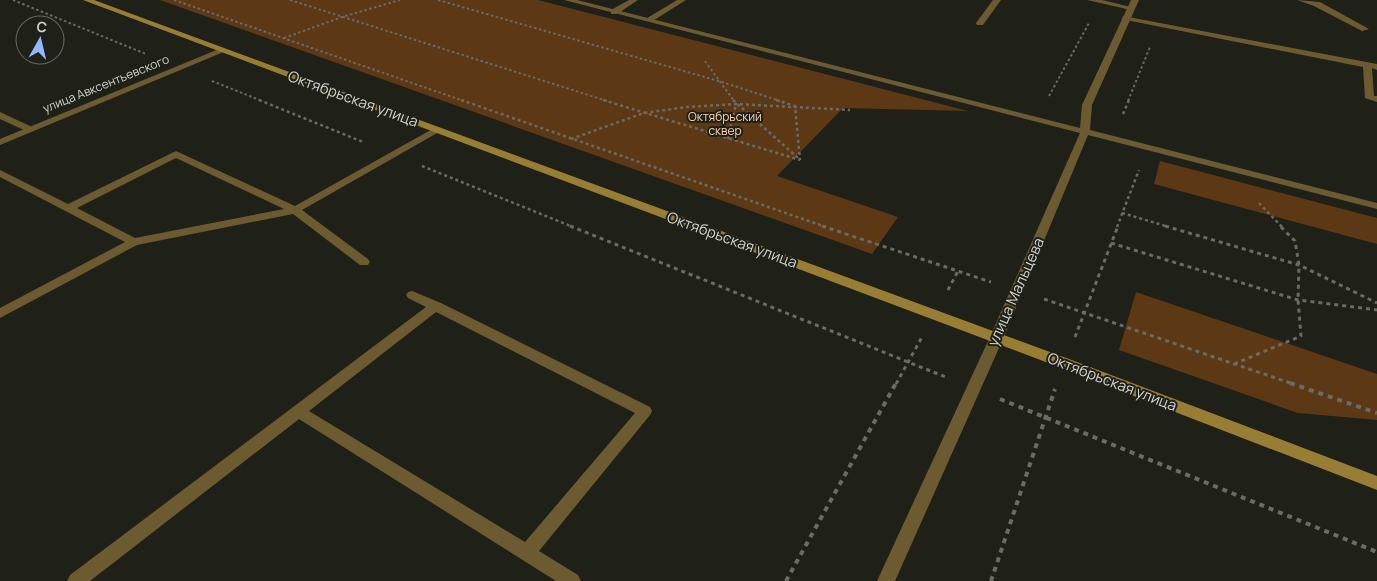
<svg xmlns="http://www.w3.org/2000/svg" width="1377" height="581" font-family="Manrope,sans-serif">
	<style>
		.green { fill: #5d3815 }
		.lines { fill: none; stroke-linecap: round; stroke-linejoin: round }
		.path-far3 { stroke: #6a6b64; stroke-width: 2; stroke-dasharray: 2.5 2.5; stroke-linecap: butt }
		.path-far2 { stroke: #6a6b64; stroke-width: 2.5; stroke-dasharray: 3 3; stroke-linecap: butt }
		.path-far1 { stroke: #6a6b64; stroke-width: 3; stroke-dasharray: 4 4; stroke-linecap: butt }
		.path { stroke: #6a6b64; stroke-width: 4; stroke-dasharray: 5 5; stroke-linecap: butt }
		.lane { fill: #6c5b31; fill-rule: evenodd }
		.street { fill: #6c5b31; fill-rule: evenodd }
		.secondary { fill: #987d35; fill-rule: evenodd }
		.labels { text-anchor: middle; stroke-width: 4; stroke-linejoin: round; paint-order: stroke }
		.far-street-label { font-size: 12px; fill: #d2d3ce; stroke: #1f2018 }
		.far-park-label { font-size: 12px; fill: #fed2b0; stroke: #1f2018 }
		.street-label { font-size: 15px; fill: #d2d3ce; stroke: #1f2018 }
	</style>
	<rect width="100%" height="100%" fill="#1f2018"/>
	<g class="green">
		<polygon points="160,0 538,0 968,111 843,108 777,176 898,217 872,254"/>
		<polygon points="1160,161 1377,218 1377,244 1154,184"/>
		<polygon points="1136,292 1377,374 1377,420 1298,413 1119,350"/>
	</g>
	<g class="lines">
		<g class="path-far3">
			<polyline points="13,0 146,54"/>
			<polyline points="174,0 464,101"/>
			<polyline points="290,0 607,101"/>
			<polyline points="438,0 722,82 780,101"/>
			<polyline points="284,38 342,17 400,0"/>
			<polyline points="705,61 734,101"/>
			<polyline points="212,81 262,101"/>
			<polyline points="1049,96 1089,23"/>
			<polyline points="1128,101 1150,47"/>
		</g>
		<g class="path-far2">
			<polyline points="259,100 363,142"/>
			<polyline points="461,100 826,227"/>
			<polyline points="603,100 800,160"/>
			<polyline points="733,100 798,158"/>
			<polyline points="776,100 795,106 800,160"/>
			<polyline points="1123,114 1129,100"/>
			<polyline points="571,139 644,113 687,107 736,104 850,110"/>
			<polyline points="728,139 736,104"/>
			<polyline points="422,166 573,227"/>
			<polyline points="1259,203 1282,227"/>
			<polyline points="1122,213 1169,227"/>
			<polyline points="1117,227 1139,170"/>
		</g>
		<g class="path-far1">
			<polyline points="570,226 948,378"/>
			<polyline points="822,226 991,282"/>
			<polyline points="1165,226 1299,265 1377,303"/>
			<polyline points="1111,243 1298,300 1377,310"/>
			<polyline points="948,290 958,271"/>
			<polyline points="1044,299 1293,384"/>
			<polyline points="1075,337 1118,226"/>
			<polyline points="1234,364 1301,336 1298,300 1299,265 1295,241 1280,226"/>
			<polyline points="896,384 922,337"/>
		</g>
		<g class="path">
			<polyline points="1290,383 1377,413"/>
			<polyline points="1000,399 1377,552"/>
			<polyline points="786,581 896,383"/>
			<polyline points="991,581 1055,389"/>
		</g>
		<g class="lane">
			<polygon points="629,0 638,0 617,14 611,14 611,10"/>
			<polygon points="677,0 686,0 651,22 644,20"/>
			<polygon points="993,0 1001,0 983,25 977,25 976,23"/>
			<polygon points="1087,0 1102,0 1135,8 1131,10"/>
			<polygon points="1297,0 1320,2 1369,29 1362,31 1314,6"/>
			<polygon points="1123,16 1377,64 1377,70 1372,68 1374,96 1377,96 1377,102 1365,98 1363,67 1126,20 1122,18"/>
			<polygon points="0,112 32,127 34,129 32,131 26,131 0,119"/>
			<path d="M 436,127 L 439,128 L 439,132 L 302,210 L 368,259 L 370,262 L 368,265 L 360,265 L 293,214 L 137,245 L 0,318 L 0,308 L 125,242 L 0,177 L 0,170 L 68,204 L 176,151 L 295,206 ZM 176,158 L 284,209 L 135,238 L 77,208 Z"/>
			<path d="M 412,291 L 441,303 L 650,407 L 652,411 L 650,415 L 539,551 L 578,575 L 581,581 L 556,581 L 299,419 L 90,581 L 67,581 L 70,575 L 426,307 L 408,298 L 406,295 L 408,292 ZM 436,312 L 635,413 L 525,542 L 309,411 Z"/>
		</g>
		<g class="street">
			<polygon points="564,0 577,0 1080,128 1082,105 1131,0 1139,0 1092,105 1090,130 1377,203 1377,209 1088,135 1003,339 895,581 877,581 989,339 1080,133"/>
			<polygon points="219,49 226,51 0,145 0,139"/>
		</g>
		<polygon class="secondary" points="83,0 94,0 1069,359 1377,476 1377,490 1059,367"/>
	</g>
	<g class="labels">
		<g class="far-street-label">
			<text transform="translate(106 84) rotate(-22)" y="4">улица Авксентьевского</text>
		</g>
		<g class="far-park-label">
			<text x="725" y="121">Октябрьский<tspan x="725" dy="14">сквер</tspan></text>
		</g>
		<g class="street-label">
			<text transform="translate(353 99) rotate(20)" y="5">Октябрьская улица</text>
			<text transform="translate(732 240) rotate(20)" y="5">Октябрьская улица</text>
			<text transform="translate(1016 292) rotate(-66)" y="5">улица Мальцева</text>
			<text transform="translate(1112 382) rotate(21)" y="5">Октябрьская улица</text>
		</g>
	</g>
	<g transform="translate(40 40) rotate(8)"><circle r="24" fill="#1f2018" stroke="#676861"/>
	<path d="M0-4L9 19L0 12L-9 19Z" fill="#8fb8fd"/>
	<text y="-8" font-size="14" font-weight="bold" text-anchor="middle" fill="#d2d3ce">С</text>
	</g>
</svg>
